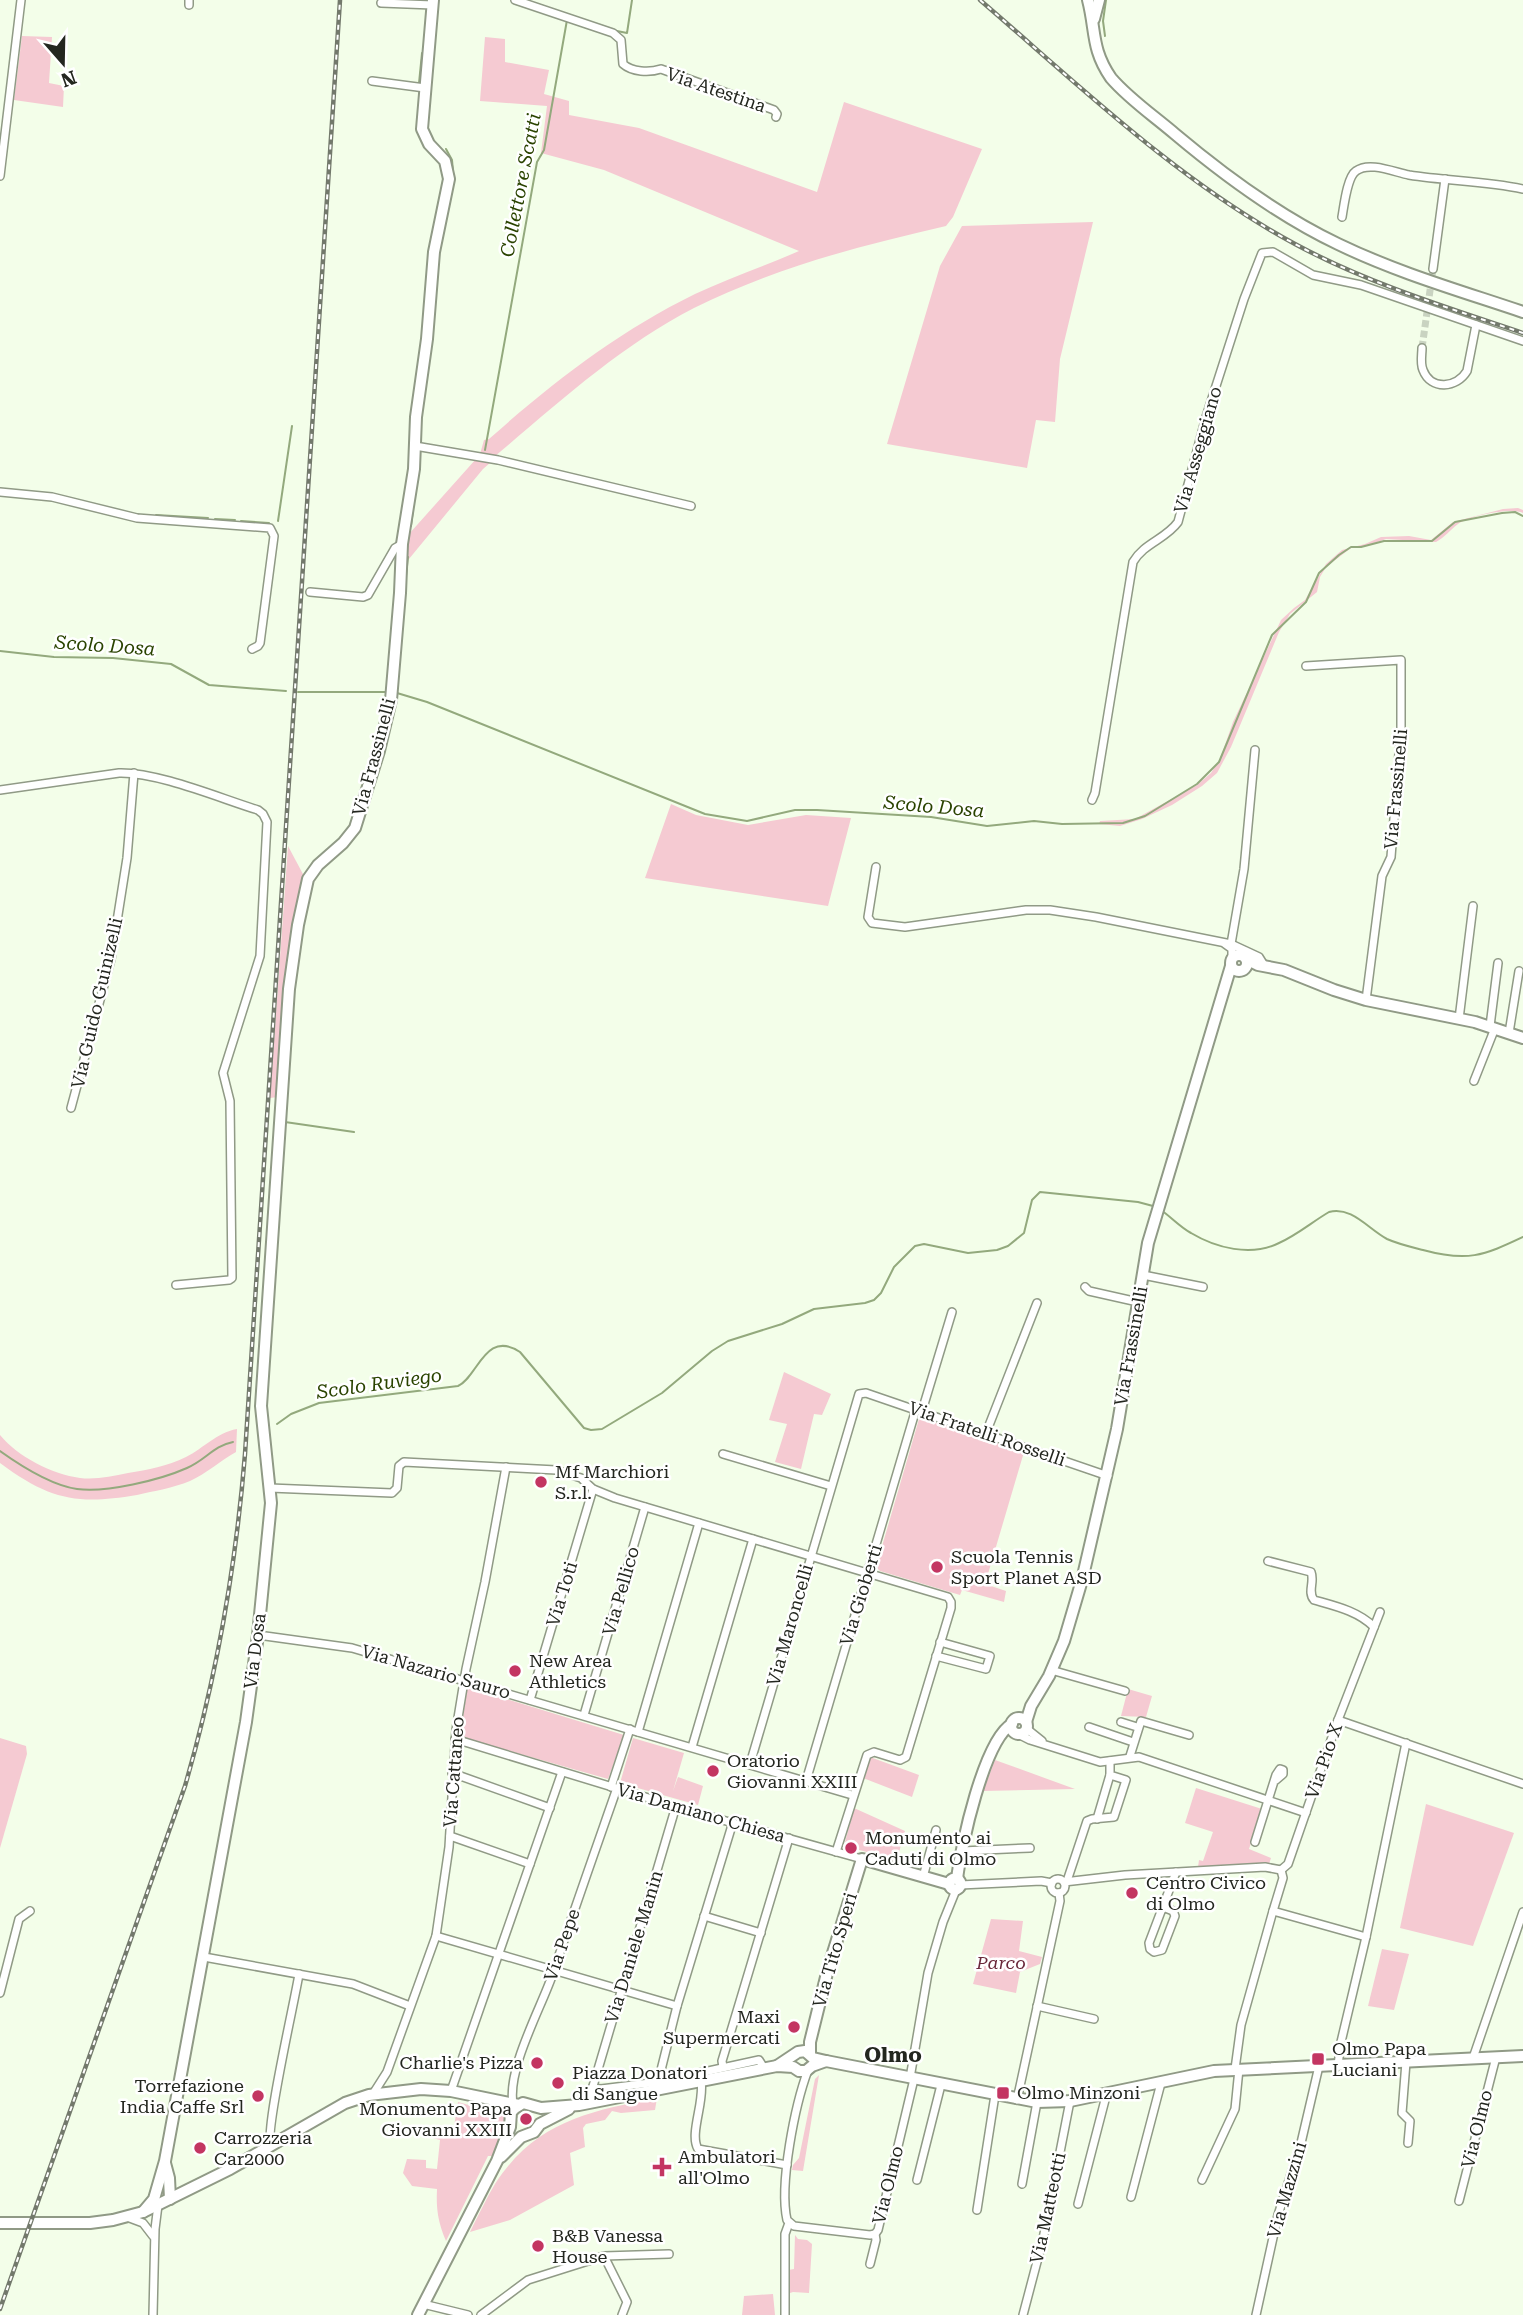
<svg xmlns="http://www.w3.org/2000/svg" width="1523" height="2315" font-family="'Roboto Serif',serif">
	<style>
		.green { fill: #f5cad2 }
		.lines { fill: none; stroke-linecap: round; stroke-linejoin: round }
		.stream { stroke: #93a97d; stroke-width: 2 }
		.street-tunnel { stroke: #c9d3c1; stroke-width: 7; stroke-dasharray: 7 3.5; stroke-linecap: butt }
		.street-casing { stroke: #909a86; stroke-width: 10 }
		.secondary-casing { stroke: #909a86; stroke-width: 14 }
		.street { stroke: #fff; stroke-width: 7 }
		.secondary { stroke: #fff; stroke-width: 10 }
		.rail-casing { stroke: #73796c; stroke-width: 4.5 }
		.rail { stroke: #fff; stroke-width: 2; stroke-dasharray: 5; stroke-linecap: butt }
		.poi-dot { fill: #c33562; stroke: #fff; stroke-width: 2.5 }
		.labels { text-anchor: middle; stroke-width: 5; stroke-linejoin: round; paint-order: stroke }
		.street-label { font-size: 18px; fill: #23261f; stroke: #fff }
		.poi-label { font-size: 18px; fill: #23261f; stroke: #fff; text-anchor: start }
		.park-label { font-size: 18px; font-style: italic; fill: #6a283a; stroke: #fff }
		.water-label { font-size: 19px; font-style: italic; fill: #2a4300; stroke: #fff }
		.quarter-label { font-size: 21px; font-weight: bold; fill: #23261f; stroke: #fff }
	</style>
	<rect width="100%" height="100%" fill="#f3fee9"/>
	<g class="green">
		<polygon points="22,36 52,37 49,83 64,86 63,107 14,100"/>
		<path d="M 485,37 L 505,39 L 505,62 L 549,70 L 544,94 L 569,101 L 569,115 L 639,128 L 817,192 L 844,102 L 982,149 L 953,217 L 946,226 C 859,246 774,268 694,308 C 620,346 557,404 494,457 L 480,454 L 484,440 L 489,439 C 552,383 619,331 695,294 C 729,278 765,266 799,251 L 604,170 L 541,153 L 547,106 L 480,101 Z"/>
		<polygon points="1093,222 1060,359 1055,422 1036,420 1027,468 887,444 940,266 962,226"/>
		<polygon points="476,459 491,462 483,469 404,565 409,534"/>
		<path d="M 1518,508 L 1523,510 L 1523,513 C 1511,507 1469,516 1458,524 C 1450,530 1445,537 1436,542 L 1386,539 L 1366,546 L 1351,548 L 1326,567 L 1320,577 L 1317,592 L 1290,614 L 1279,632 L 1231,747 L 1217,773 L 1202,786 L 1172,805 L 1142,819 L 1120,826 L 1099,824 L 1100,821 L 1135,819 L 1197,785 L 1211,773 L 1220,759 L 1233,722 L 1281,620 L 1294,608 L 1305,600 L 1326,564 L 1342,550 L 1365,544 L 1381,537 L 1409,536 L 1431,540 L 1453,522 L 1503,509 Z"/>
		<polygon points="671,804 696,815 748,825 806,815 851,818 828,906 645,878"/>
		<polygon points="288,846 304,876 278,1097 270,1098"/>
		<polygon points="784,1372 831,1394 822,1415 814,1414 801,1469 775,1462 787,1424 769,1420"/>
		<polygon points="919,1419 946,1425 1024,1452 985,1584 1006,1591 1004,1602 962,1590 960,1595 880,1571 876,1567"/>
		<path d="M 237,1429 L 236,1452 C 220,1461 206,1474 190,1481 C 173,1488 154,1491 137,1495 C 77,1505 50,1500 0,1463 L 0,1435 C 18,1457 52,1474 80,1478 C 96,1480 112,1476 128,1473 C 148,1470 167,1466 186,1457 C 204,1448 216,1433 237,1429 Z"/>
		<polygon points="470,1688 624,1735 608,1779 460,1737 467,1690"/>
		<polygon points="1128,1689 1152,1696 1146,1717 1121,1716"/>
		<polygon points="0,1738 26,1746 27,1754 0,1848"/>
		<polygon points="633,1738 684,1753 673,1791 678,1777 703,1786 698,1805 620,1783"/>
		<polygon points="870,1757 919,1775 912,1797 863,1778"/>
		<polygon points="995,1760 1075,1789 983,1791"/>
		<polygon points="1196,1788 1262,1809 1249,1849 1271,1858 1269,1864 1198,1867 1199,1860 1203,1861 1213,1832 1185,1823"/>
		<polygon points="1426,1804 1514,1833 1473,1946 1400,1928"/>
		<polygon points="854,1808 905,1831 896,1863 891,1861 890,1858 844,1846"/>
		<polygon points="991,1919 1023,1921 1019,1951 1042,1957 1040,1964 1020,1972 1016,1993 973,1984"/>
		<polygon points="1382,1949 1409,1954 1394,2010 1368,2006"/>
		<polygon points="819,2075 803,2171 792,2170 793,2165 799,2158 815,2079"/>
		<path d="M 657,2098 L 655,2110 L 621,2113 L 612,2111 L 605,2120 L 586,2124 L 583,2128 L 585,2147 L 570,2153 L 574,2185 L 510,2220 L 470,2232 C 478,2216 486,2199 495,2184 C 535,2122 589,2111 657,2098 Z"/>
		<path d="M 458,2102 L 504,2115 L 507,2119 L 499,2146 L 493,2156 L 488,2156 L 446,2241 C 438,2222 436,2209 437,2189 L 412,2186 L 403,2173 L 407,2159 L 426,2160 L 426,2168 L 437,2169 L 440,2140 L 433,2138 L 433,2135 L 428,2135 L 429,2130 L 453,2133 Z"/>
		<polygon points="795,2235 798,2239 807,2240 812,2244 809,2293 793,2292 787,2294 788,2270 794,2269"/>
		<polygon points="773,2294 775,2315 742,2315 744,2296"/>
	</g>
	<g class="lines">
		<g class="stream">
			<polyline points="617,31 627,33 632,0"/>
			<polyline points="1105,36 1103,21 1106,0"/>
			<polyline points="419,83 422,53"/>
			<polyline points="446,149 452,160 453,171"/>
			<polyline points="437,210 439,201"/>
			<polyline points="410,445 411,419"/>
			<polyline points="485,450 537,162 544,150 567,20"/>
			<polyline points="156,515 208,518"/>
			<polyline points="215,519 235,520"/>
			<polyline points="241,521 269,523"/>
			<polyline points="278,521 292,426"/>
			<polyline points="411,526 413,510"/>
			<polyline points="406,576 408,557"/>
			<polyline points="0,651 54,657 113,658 171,664 209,685 286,691"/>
			<polyline points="298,692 388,692"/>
			<polyline points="397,693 427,702 705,814 747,821 795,810 817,810 931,817 987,826 1034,821 1062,824 1123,823 1145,816 1197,784 1219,762 1272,635 1306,602 1319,573 1339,555 1351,547 1361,547 1384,541 1432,541 1455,522 1502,513 1515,512 1523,516"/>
			<polyline points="285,1122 354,1132"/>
			<path d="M 1161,1210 C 1171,1217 1180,1227 1191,1233 C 1216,1248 1251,1257 1279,1243 C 1297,1235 1312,1222 1329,1212 C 1352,1206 1368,1229 1387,1239 C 1398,1244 1411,1247 1423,1250 C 1467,1262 1483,1256 1523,1237"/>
			<path d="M 277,1424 L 291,1414 L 319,1403 L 458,1386 C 478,1377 485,1329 520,1352 L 584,1428 L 591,1430 L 602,1429 L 662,1393 L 712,1351 L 728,1341 L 782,1324 L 814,1309 L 865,1303 L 874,1300 L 881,1293 L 894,1267 L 915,1246 L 924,1244 L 968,1253 L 997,1250 L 1008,1246 L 1024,1233 L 1032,1200 L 1040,1192 L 1138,1202 L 1153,1206"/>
			<path d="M 0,1451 C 21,1466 50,1485 77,1489 C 106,1493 160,1480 187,1468 C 206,1460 213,1446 233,1442"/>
		</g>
		<polyline class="street-tunnel" points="1422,348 1433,269"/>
		<g class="street-casing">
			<g id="street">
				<path d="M 515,0 L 613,33 L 621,40 L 623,64 C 632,72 649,73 661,69 L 774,110 L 777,114 L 776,117"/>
				<polyline points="381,3 433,5"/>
				<polyline points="189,5 189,0"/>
				<polyline points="372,81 425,88"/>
				<polyline points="0,176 21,0"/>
				<path d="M 1342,217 C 1344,206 1347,177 1356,171 C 1369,161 1394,172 1409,175 C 1447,181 1485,181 1523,189"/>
				<polyline points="1433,269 1445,179"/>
				<path d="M 1422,348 C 1422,355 1420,363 1423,370 C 1431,391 1457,388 1467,371 L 1476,325"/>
				<polyline points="415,446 498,460 691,506"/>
				<polyline points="0,492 52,497 137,518 270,528 274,536 260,643 258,646 252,649"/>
				<polyline points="310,592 363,597 368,595 395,548 402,544"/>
				<polyline points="1306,666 1401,660 1401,728 1391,857 1382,876 1366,1000"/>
				<path d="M 0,790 L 119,773 C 158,772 219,798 258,810 L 263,814 L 267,822 L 260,956 L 223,1073 L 230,1101 L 232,1278 L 229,1280 L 176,1285"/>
				<path d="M 1092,800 L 1095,793 L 1133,562 C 1144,543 1166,539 1178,522 L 1206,417 L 1244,299 L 1262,253 L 1273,252 L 1313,275 L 1361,285 L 1523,341"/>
				<polyline points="876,867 868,917 872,923 905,927 1026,910 1050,910 1096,917 1231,944 1259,957 1264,965"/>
				<polyline points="1225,944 1232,949 1232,958"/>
				<polyline points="1231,944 1244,869 1255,750"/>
				<polyline points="1459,1019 1473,906"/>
				<polyline points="1490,1026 1498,963"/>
				<polyline points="1509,1033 1519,971"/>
				<polyline points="1474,1081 1495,1028"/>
				<polyline points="71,1108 111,959 127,858 134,773"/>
				<polyline points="1143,1275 1203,1287"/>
				<polyline points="1085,1287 1089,1291 1138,1302"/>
				<polyline points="922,1411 952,1312"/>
				<polyline points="986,1433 1037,1303"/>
				<polyline points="723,1454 831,1486"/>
				<polyline points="270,1488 392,1493 397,1488 399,1466 404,1462 556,1470 581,1478 593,1489 615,1498 948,1597 951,1602 951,1608 906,1757 900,1760 874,1752 867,1755 836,1852"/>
				<path d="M 1268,1561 L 1311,1572 C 1315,1582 1307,1592 1314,1600 C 1335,1606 1358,1611 1374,1627"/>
				<polyline points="258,1635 352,1648 852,1795"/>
				<polyline points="936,1656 986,1669 990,1656 940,1642"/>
				<polyline points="1051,1670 1125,1691"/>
				<polyline points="530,1700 593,1489"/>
				<polyline points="584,1715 645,1507"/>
				<polyline points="1338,1720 1523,1784"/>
				<polyline points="1121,1722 1137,1727"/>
				<polyline points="1089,1727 1133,1742"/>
				<polyline points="1027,1729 1042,1741"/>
				<polyline points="638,1732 699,1523"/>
				<polyline points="1018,1734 1030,1740 1100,1762 1139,1757 1306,1813"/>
				<polyline points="455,1739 701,1814 862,1859"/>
				<polyline points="692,1747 753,1539"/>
				<polyline points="1130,1756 1141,1721 1189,1735"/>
				<polyline points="750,1764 859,1394 866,1393 1108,1476"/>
				<polyline points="452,1773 550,1808"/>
				<polyline points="806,1781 916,1409"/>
				<polyline points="611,1787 630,1729"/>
				<polyline points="1097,1819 1110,1775"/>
				<polyline points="450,1836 530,1864"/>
				<polyline points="1255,1842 1276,1775 1280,1769 1283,1770 1283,1774 1276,1780"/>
				<polyline points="962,1851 1030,1848"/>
				<polyline points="1281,1870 1288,1864 1338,1720 1380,1612"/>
				<polyline points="1281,1870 1283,1878 1273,1911 1366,1937"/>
				<polyline points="923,1877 936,1830"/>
				<circle cx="1058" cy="1886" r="7"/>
				<polyline points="1067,1881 1087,1821 1092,1819 1114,1817 1126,1780 1110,1775 1110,1761"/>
				<polyline points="1064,1882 1125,1875 1265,1867 1281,1870"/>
				<polyline points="960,1885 1041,1881 1052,1883"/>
				<polyline points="1163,1907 1173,1911 1175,1916 1162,1950 1154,1952 1150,1949 1149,1943 1176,1872"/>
				<polyline points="704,1916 761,1933"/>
				<polyline points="436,1936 677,2006"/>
				<polyline points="204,1957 353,1984 410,2006"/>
				<polyline points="0,1993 19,1919 30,1911"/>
				<polyline points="1037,2006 1094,2019"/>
				<polyline points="1473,2058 1523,1912"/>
				<polyline points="1406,2062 1402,2113 1410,2121 1408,2143"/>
				<polyline points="1338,2065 1341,2042 1366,1937 1406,1743"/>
				<polyline points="723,2067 722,2061 789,1838"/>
				<polyline points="1235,2069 1241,2025 1273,1911"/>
				<path d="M 808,2070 C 795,2105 779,2184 787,2220 L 794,2226 L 870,2235 L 875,2234 L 878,2230 L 914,2079"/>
				<polyline points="910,2078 928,1973 943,1922 956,1890"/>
				<path d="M 701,2081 C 705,2101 689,2134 698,2149 L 787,2165"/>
				<polyline points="592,2088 601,2089 658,2082 759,2060 764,2068"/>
				<polyline points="659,2088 658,2082 677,2006 733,1822"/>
				<polyline points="451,2091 562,1772"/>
				<polyline points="373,2094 387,2072 436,1936 449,1847 456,1730 466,1669 485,1582 506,1467"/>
				<polyline points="1017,2100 1060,1901 1059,1893"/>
				<polyline points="588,2103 676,1806"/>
				<path d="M 513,2104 C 507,2069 540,2010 552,1976 C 573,1913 595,1851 617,1788"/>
				<path d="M 271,2146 C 264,2133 295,2000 299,1974"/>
				<polyline points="917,2180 941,2085"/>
				<polyline points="1202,2180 1235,2109 1239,2069"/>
				<polyline points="1022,2184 1037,2102"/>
				<polyline points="1131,2197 1161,2083"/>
				<polyline points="1459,2201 1496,2057"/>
				<polyline points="1078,2204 1105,2100 1104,2095"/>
				<polyline points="977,2210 995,2095"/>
				<polyline points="127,2217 143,2223 153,2236"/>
				<polyline points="604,2256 669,2254"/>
				<polyline points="870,2264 876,2240 875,2234"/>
				<polyline points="423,2304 468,2315"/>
				<polyline points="153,2315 155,2229 158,2205"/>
				<polyline points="481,2315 528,2280 604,2256 627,2302 622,2315"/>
				<polyline points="785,2315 785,2234 789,2223"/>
				<polyline points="1023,2315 1043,2239 1070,2101"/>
				<polyline points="1256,2315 1278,2215 1301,2143 1319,2066"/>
			</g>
		</g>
		<g class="secondary-casing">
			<g id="secondary">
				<path d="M 1088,0 C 1096,31 1091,49 1111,78 C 1129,99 1154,116 1175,134 C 1225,176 1279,216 1338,244 C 1398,273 1461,291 1523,312"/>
				<polyline points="1094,19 1099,0"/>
				<circle cx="1239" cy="963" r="8"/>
				<polyline points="1246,959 1258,965 1284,970 1334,990 1366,1000 1475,1022 1523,1038"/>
				<circle cx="1019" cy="1726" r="8"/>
				<polyline points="1026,1722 1031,1706 1049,1676 1064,1641 1082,1580 1117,1429 1148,1243 1231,966"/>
				<circle cx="955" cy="1884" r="5.5"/>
				<path d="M 957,1879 C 961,1846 984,1740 1012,1724"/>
				<polyline points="810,2054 810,2042 828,1969 862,1859 949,1884"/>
				<polyline points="777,2066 798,2052 805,2051 813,2058 826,2061 1037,2102 1070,2101 1214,2071 1523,2056"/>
				<polyline points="501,2157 521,2137 534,2132 540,2124 569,2109"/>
				<polyline points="165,2163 169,2178 170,2199"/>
				<polyline points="143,2212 154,2199 165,2161 246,1722 258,1635 271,1503 261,1406 289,989 298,925 308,879 318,865 343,843 355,828 379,751 391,700 400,593 402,544 414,469 416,417 427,339 434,252 449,179 445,161 429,144 422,129 433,0"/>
				<polyline points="0,2223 90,2223 113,2220 143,2212 230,2169 345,2103 369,2095 421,2089 451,2091 519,2105"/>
				<polyline points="418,2315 497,2161 510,2127 511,2112 515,2108 523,2103 541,2108 579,2105 777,2066 793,2067 799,2071 806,2071 812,2066 826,2061"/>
			</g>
		</g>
		<use href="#street" class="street"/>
		<use href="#secondary" class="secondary"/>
		<g class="rail-casing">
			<g id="rail">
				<path d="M 980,0 C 1080,86 1178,181 1295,244 C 1367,283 1446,307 1523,333"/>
				<path d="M 0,2309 L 185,1786 C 216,1679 236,1565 245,1454 L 340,0"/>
			</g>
		</g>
		<use href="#rail" class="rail"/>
	</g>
	<g class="poi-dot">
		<circle cx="541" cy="1482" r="7"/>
		<circle cx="937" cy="1567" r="7"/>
		<circle cx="515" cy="1671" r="7"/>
		<circle cx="713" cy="1771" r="7"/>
		<circle cx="851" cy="1848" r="7"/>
		<circle cx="1132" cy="1893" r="7"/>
		<circle cx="794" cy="2027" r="7"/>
		<rect x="1311" y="2052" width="14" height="14" rx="3.5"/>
		<circle cx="537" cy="2063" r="7"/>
		<circle cx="558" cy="2083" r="7"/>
		<rect x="996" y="2086" width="14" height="14" rx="3.5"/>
		<circle cx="258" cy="2096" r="7"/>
		<circle cx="526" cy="2119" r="7"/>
		<circle cx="200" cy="2148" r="7"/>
		<path d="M658.5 2156.5h7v7h7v7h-7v7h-7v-7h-7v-7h7z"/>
		<circle cx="538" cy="2246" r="7"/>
	</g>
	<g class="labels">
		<g class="street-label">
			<text transform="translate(716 90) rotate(19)" y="6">Via Atestina</text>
			<text transform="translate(1198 450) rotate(-74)" y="6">Via Asseggiano</text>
			<text transform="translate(374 757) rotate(-75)" y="6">Via Frassinelli</text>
			<text transform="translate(1396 789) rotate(-85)" y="6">Via Frassinelli</text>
			<text transform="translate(97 1003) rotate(-77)" y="6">Via Guido Guinizelli</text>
			<text transform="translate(1131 1346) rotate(-80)" y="6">Via Frassinelli</text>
			<text transform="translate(987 1434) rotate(19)" y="6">Via Fratelli Rosselli</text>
			<text transform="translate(621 1591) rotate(-74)" y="6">Via Pellico</text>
			<text transform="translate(562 1594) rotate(-73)" y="6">Via Toti</text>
			<text transform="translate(861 1595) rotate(-73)" y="6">Via Gioberti</text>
			<text transform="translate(790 1625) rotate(-74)" y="6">Via Maroncelli</text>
			<text transform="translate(255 1651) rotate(-83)" y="6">Via Dosa</text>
			<text transform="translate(436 1672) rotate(16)" y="6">Via Nazario Sauro</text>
			<text transform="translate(1324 1761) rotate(-71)" y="6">Via Pio X</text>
			<text transform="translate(454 1772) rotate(-86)" y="6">Via Cattaneo</text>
			<text transform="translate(701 1813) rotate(16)" y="6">Via Damiano Chiesa</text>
			<text transform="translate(562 1945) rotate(-71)" y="6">Via Pepe</text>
			<text transform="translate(634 1947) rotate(-73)" y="6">Via Daniele Manin</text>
			<text transform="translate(835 1950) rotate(-74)" y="6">Via Tito Speri</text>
			<text transform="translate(1477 2129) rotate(-76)" y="6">Via Olmo</text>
			<text transform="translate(888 2185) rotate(-76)" y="6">Via Olmo</text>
			<text transform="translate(1287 2190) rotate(-74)" y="6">Via Mazzini</text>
			<text transform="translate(1048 2208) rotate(-78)" y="6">Via Matteotti</text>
		</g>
		<g class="poi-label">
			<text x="555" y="1478">Mf Marchiori<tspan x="555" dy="21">S.r.l.</tspan></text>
			<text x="951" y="1563">Scuola Tennis<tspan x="951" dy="21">Sport Planet ASD</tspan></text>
			<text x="529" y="1667">New Area<tspan x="529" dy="21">Athletics</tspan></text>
			<text x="727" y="1767">Oratorio<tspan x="727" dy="21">Giovanni XXIII</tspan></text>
			<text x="865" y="1844">Monumento ai<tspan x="865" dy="21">Caduti di Olmo</tspan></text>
			<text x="1146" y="1889">Centro Civico<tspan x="1146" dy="21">di Olmo</tspan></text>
			<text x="780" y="2023" text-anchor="end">Maxi<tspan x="780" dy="21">Supermercati</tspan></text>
			<text x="1332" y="2055">Olmo Papa<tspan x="1332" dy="21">Luciani</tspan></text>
			<text x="523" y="2069" text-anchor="end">Charlie's Pizza</text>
			<text x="572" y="2079">Piazza Donatori<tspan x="572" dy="21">di Sangue</tspan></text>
			<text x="244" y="2092" text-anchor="end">Torrefazione<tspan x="244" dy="21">India Caffe Srl</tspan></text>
			<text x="1017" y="2099">Olmo Minzoni</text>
			<text x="512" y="2115" text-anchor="end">Monumento Papa<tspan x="512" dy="21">Giovanni XXIII</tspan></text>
			<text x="214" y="2144">Carrozzeria<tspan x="214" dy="21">Car2000</tspan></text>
			<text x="678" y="2163">Ambulatori<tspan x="678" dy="21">all'Olmo</tspan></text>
			<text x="552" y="2242">B&amp;B Vanessa<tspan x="552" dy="21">House</tspan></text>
		</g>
		<g class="park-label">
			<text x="1001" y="1969">Parco</text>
		</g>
		<g class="water-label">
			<text transform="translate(520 185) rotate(-79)" y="7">Collettore Scatti</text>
			<text transform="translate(105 645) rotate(4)" y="7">Scolo Dosa</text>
			<text transform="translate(934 806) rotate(5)" y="7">Scolo Dosa</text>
			<text transform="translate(379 1383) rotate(-8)" y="7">Scolo Ruviego</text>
		</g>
		<g class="quarter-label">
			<text x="893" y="2062">Olmo</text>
		</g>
	</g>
	<g transform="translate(63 63) rotate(160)" stroke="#ffffff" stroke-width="5" paint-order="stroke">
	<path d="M0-5L12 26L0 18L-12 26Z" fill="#23261f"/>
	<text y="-10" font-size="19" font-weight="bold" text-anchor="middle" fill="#23261f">N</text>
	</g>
</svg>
